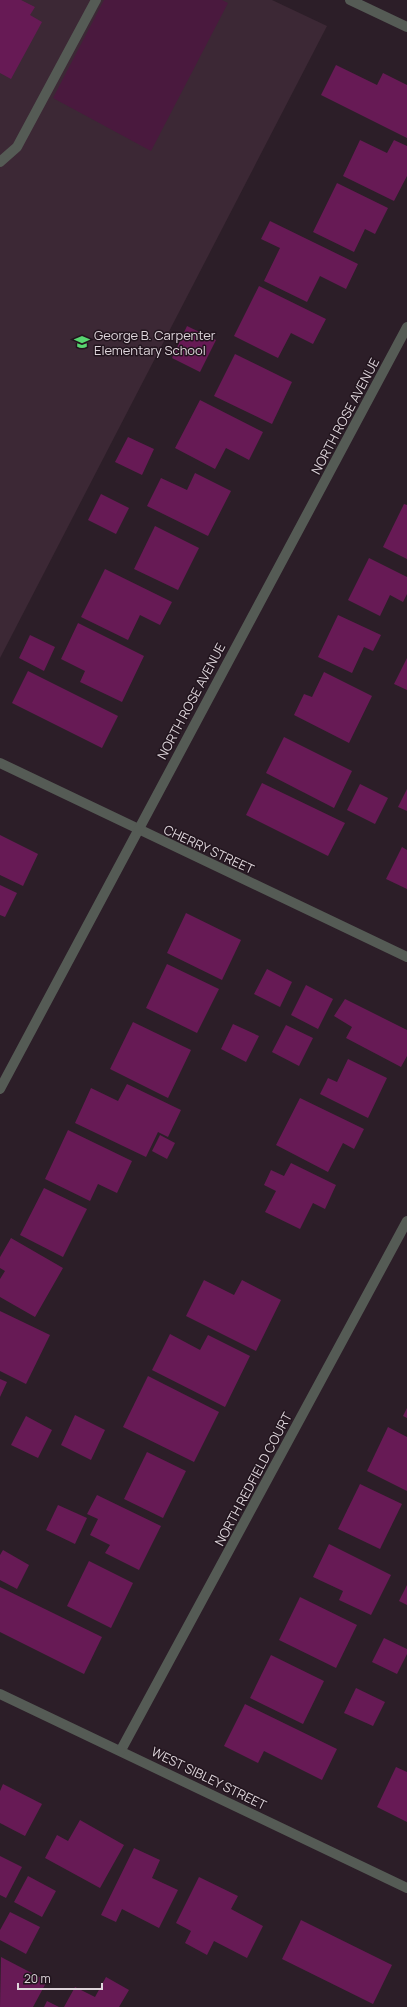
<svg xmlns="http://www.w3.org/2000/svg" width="407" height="2007" font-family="Manrope,sans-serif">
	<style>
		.built { fill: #3c2835 }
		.green { fill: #4a193e }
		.building { fill: #671a55 }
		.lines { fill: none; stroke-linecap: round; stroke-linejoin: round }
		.lane { stroke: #555b55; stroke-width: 10 }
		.street { stroke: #555b55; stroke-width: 10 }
		.labels { text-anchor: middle; stroke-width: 3; stroke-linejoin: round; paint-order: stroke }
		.poi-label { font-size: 13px; fill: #ded5db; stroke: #22151e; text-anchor: start }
		.street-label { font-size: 13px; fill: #ded5db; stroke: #22151e }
	</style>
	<rect width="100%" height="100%" fill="#2c1e28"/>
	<polygon class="built" points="0,0 272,0 327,26 0,658"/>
	<polygon class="green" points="104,0 222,0 228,3 151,151 53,98"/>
	<g class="building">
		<polygon points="0,0 21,0 35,7 30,15 42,22 11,79 0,73"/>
		<polygon points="336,65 377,85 383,73 407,85 407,138 321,95"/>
		<polygon points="360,140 387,153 394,140 407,146 407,176 394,201 343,176"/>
		<polygon points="337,183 388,208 375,234 365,229 354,252 313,232"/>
		<polygon points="270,221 358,264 346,289 320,276 307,302 264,281 280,248 261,239"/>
		<polygon points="259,286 326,319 313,344 291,333 278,358 234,336"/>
		<polygon points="187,326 216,340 200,372 172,358"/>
		<polygon points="235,354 292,382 272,424 214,396"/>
		<polygon points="200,400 263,432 249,460 226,448 215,469 175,448"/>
		<polygon points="128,437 154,449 142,475 115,462"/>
		<polygon points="195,473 231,491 208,536 147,506 161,478 187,490"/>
		<polygon points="101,494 129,508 116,534 88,520"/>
		<polygon points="404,504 407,505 407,559 383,547"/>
		<polygon points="155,526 199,548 178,590 134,569"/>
		<polygon points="369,558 407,577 407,594 403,602 390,595 380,616 348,600"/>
		<polygon points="105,569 172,602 160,625 140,615 128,640 81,617"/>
		<polygon points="338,615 381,635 373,651 364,647 352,673 318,657"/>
		<polygon points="78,623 144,656 122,702 80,682 85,671 61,659"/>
		<polygon points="30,635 55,647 44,671 19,658"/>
		<polygon points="407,658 407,690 394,684"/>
		<polygon points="28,671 118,716 102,748 12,703"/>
		<polygon points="324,672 372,696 349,743 294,715 304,694 312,697"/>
		<polygon points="284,737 352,771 334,808 266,773"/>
		<polygon points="262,783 345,823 328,856 246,815"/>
		<polygon points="360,784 388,798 375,824 347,810"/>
		<polygon points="407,789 407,811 398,807"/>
		<polygon points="0,835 38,854 23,886 0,875"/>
		<polygon points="402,847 407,850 407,889 386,879"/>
		<polygon points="0,885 17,893 5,917 0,915"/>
		<polygon points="186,913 241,940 222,980 167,953"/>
		<polygon points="167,964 219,989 197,1033 146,1008"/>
		<polygon points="267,969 292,982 280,1007 254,994"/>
		<polygon points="306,985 333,999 318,1029 291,1015"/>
		<polygon points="345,999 407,1030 407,1056 401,1067 346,1038 352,1027 334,1016"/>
		<polygon points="133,1022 191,1050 168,1098 110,1069"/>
		<polygon points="233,1024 259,1036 246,1062 221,1049"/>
		<polygon points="286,1025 313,1038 299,1066 272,1052"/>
		<polygon points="348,1059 387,1078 368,1118 320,1094 328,1078 337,1082"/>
		<polygon points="127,1084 181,1110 168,1137 158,1132 146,1157 75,1123 91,1088 118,1101"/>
		<polygon points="300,1098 364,1129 354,1149 343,1143 328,1172 276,1145"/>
		<polygon points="68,1130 132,1161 117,1193 98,1184 90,1201 45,1179"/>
		<polygon points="160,1135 175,1143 167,1159 152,1151"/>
		<polygon points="291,1163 336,1185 325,1209 313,1203 300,1229 265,1212 276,1191 264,1185 271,1170 284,1176"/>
		<polygon points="44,1188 87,1209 63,1257 20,1235"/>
		<polygon points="11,1238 63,1268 35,1317 0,1297 0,1279 5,1271 0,1268 0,1257"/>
		<polygon points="204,1280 234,1295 242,1280 281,1300 256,1351 186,1316"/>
		<polygon points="0,1311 50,1335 26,1384 0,1371"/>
		<polygon points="170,1334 200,1350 208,1335 250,1356 225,1407 152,1370"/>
		<polygon points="148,1376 219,1412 194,1462 123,1427"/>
		<polygon points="0,1379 7,1382 0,1397"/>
		<polygon points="407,1408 407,1418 403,1416"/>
		<polygon points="75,1415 105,1430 91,1460 61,1445"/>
		<polygon points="26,1416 52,1430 38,1458 11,1445"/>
		<polygon points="388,1427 407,1437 407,1491 367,1471"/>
		<polygon points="147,1452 186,1471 163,1518 124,1499"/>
		<polygon points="360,1484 402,1504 380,1549 338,1529"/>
		<polygon points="97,1495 161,1526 139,1570 105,1553 110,1545 90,1535 98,1519 87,1514"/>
		<polygon points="58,1505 87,1518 75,1544 46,1530"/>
		<polygon points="329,1544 391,1575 371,1615 339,1600 343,1591 313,1577"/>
		<polygon points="3,1550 29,1565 17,1589 0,1580 0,1555"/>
		<polygon points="89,1561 133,1583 111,1628 67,1606"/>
		<polygon points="407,1585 407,1605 399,1601"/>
		<polygon points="0,1587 102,1637 84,1674 0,1632"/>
		<polygon points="300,1597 357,1625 336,1668 279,1640"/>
		<polygon points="384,1638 407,1649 407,1654 397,1674 372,1662"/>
		<polygon points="271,1655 324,1681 303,1724 250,1698"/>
		<polygon points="356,1688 385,1702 373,1726 344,1713"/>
		<polygon points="245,1704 337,1749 322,1780 264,1751 258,1763 224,1746"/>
		<polygon points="396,1767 407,1772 407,1822 377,1807"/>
		<polygon points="3,1784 42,1804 25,1836 0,1823 0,1791"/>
		<polygon points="80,1820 124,1845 100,1888 45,1858 57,1835 68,1841"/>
		<polygon points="134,1848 160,1860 152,1878 178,1890 159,1928 122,1909 116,1922 101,1915"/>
		<polygon points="0,1856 22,1867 6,1898 0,1895"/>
		<polygon points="28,1876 56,1891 42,1917 14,1902"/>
		<polygon points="199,1877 238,1896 231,1909 263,1926 247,1958 214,1941 207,1955 185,1943 191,1931 176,1923"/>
		<polygon points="10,1912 40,1927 26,1954 0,1940 0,1930"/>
		<polygon points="301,1920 392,1965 373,2004 282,1959"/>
		<polygon points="1,1957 47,1981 33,2007 0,2007"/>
		<polygon points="106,1977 129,1990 119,2007 64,2007 75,1987 95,1997"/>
		<polygon points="47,2001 59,2007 44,2007"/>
	</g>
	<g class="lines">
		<polyline class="lane" points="0,162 17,147 96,0"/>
		<g class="street">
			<polyline points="350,0 407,27"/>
			<polyline points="0,763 407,957"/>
			<polyline points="0,1089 407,327"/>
			<polyline points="0,1694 407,1888"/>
			<polyline points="121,1750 407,1221"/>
		</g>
	</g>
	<defs>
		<g id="school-bare" transform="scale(1.2)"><path d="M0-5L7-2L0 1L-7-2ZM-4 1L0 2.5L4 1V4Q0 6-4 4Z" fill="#58d570" stroke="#22151e" stroke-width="2.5" paint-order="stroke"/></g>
	</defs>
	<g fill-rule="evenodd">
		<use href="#school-bare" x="82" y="342"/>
	</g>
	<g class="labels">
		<g class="poi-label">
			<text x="94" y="340">George B. Carpenter<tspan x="94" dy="15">Elementary School</tspan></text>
		</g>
		<g class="street-label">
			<text transform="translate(345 416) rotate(-62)" y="5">NORTH ROSE AVENUE</text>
			<text transform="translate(191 701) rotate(-62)" y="5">NORTH ROSE AVENUE</text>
			<text transform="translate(209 849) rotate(25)" y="5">CHERRY STREET</text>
			<text transform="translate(253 1479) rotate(-62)" y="5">NORTH REDFIELD COURT</text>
			<text transform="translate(209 1778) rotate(26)" y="5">WEST SIBLEY STREET</text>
		</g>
	</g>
	<path d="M18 1983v6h84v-6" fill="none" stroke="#ded5db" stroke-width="2"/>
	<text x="24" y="1983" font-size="12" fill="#ded5db" stroke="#22151e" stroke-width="3" paint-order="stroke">20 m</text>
</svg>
